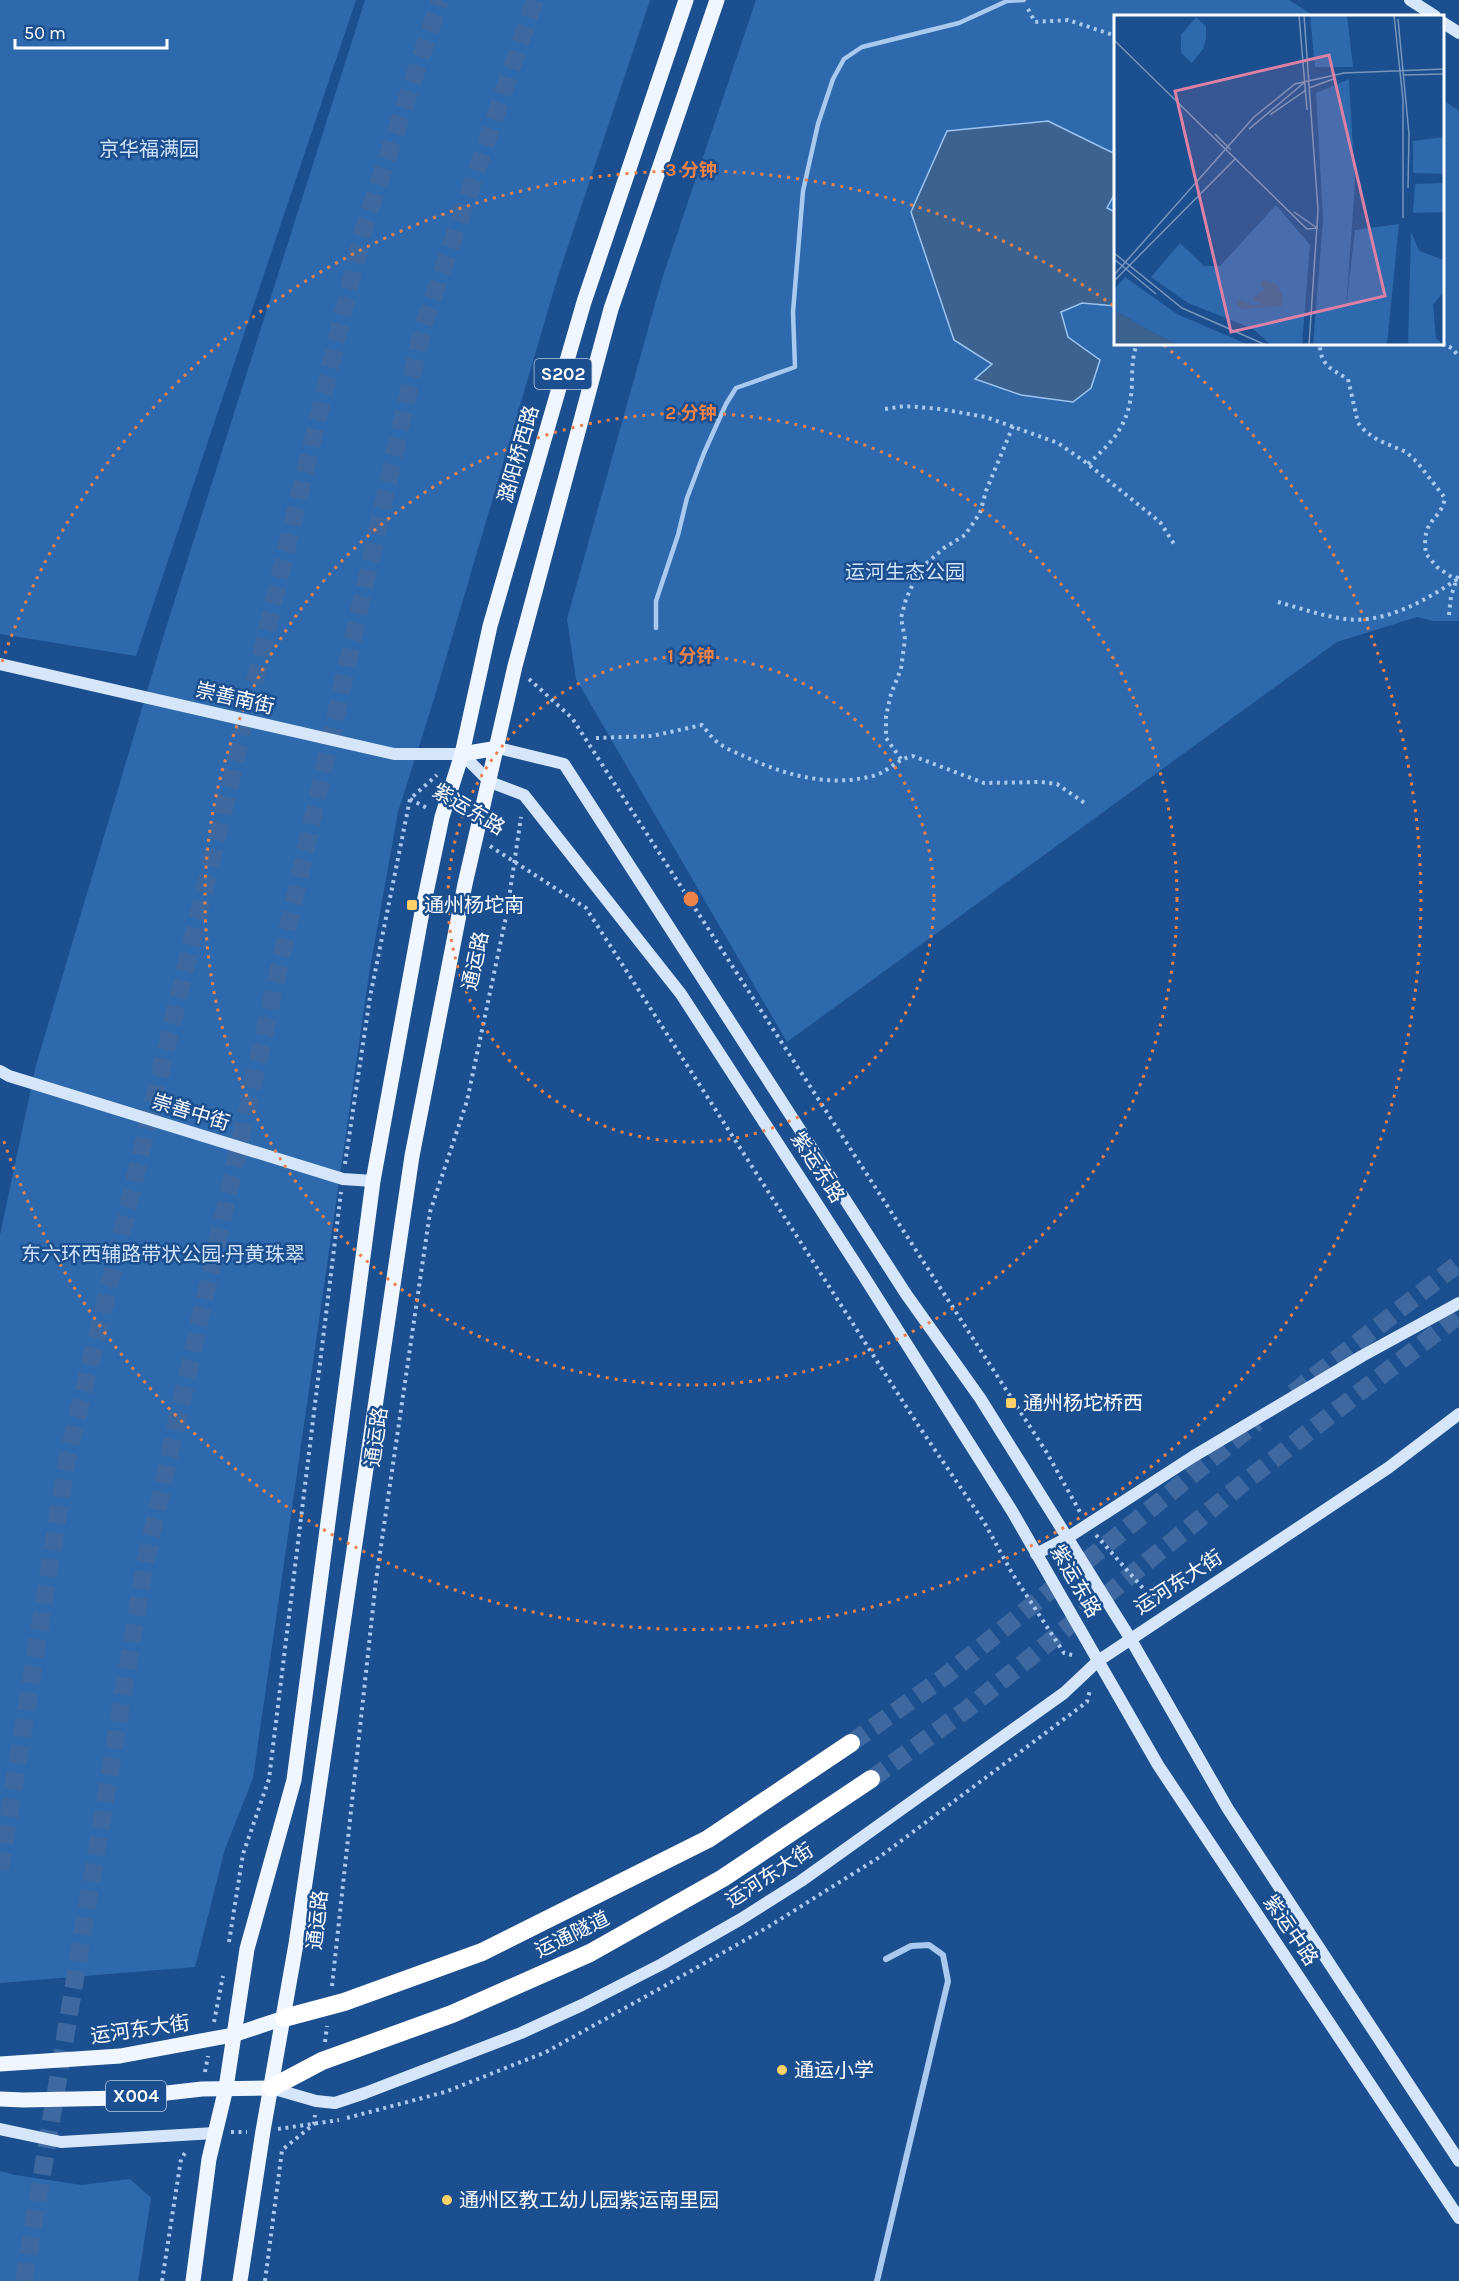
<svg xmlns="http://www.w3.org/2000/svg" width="1459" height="2281" font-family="Karla,'Noto Sans SC',sans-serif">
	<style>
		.green { fill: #2e69ad }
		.water { fill: #3c6290; stroke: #9cc4f0; stroke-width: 1.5 }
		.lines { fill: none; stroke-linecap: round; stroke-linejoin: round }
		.highway-tunnel { stroke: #3d69a0; stroke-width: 18; stroke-dasharray: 18 9; stroke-linecap: butt }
		.path { stroke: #a9c9ee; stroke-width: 4; stroke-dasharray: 3 4.5; stroke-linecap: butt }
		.lane { stroke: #a9c9ee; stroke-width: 4.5 }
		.street { stroke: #a9c9ee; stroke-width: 6 }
		.secondary { stroke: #d6e6fa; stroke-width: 12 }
		.primary { stroke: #f0f6ff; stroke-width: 15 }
		.highway { stroke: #fff; stroke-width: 18 }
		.ring { fill: none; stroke: #ee8249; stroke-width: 3; stroke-dasharray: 3 6 }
		.poi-dot { fill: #ffd166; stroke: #1b4f8f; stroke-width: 2 }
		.labels { text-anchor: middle; stroke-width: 5; stroke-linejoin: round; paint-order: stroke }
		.shield { fill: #1b4f8f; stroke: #bbcadd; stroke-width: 1.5 }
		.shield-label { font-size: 18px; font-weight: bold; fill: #fff }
		.park-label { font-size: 20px; fill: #cfe3fa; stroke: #1b4f8f }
		.street-label { font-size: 20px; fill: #fff; stroke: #1b4f8f }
		.poi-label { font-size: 20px; fill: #fff; stroke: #1b4f8f; text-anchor: start }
		.inset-road { fill: none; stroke: #7695bc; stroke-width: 1.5 }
		.view { fill: #dd80a5; fill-opacity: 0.15; stroke: #dd80a5; stroke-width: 3 }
		.inset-edge { fill: none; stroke: #fff; stroke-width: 3 }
		.centre { fill: #ee8249; stroke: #1b4f8f; stroke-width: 3 }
		.ring-label { font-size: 18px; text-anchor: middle; font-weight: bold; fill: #ee8249; stroke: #1b4f8f; stroke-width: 5; stroke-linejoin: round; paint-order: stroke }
	</style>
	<rect width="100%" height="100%" fill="#1b4f8f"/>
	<g class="green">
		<polygon points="0,0 356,0 136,656 0,634"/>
		<polygon points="365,0 650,0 558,276 434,699 398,812 369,974 253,1778 225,1849 195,1967 0,1983 0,1235 36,1065 165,631"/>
		<polygon points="756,0 1289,0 1314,16 1116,16 1116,344 1442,344 1443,100 1459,111 1459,621 1433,621 1417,617 1337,642 787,1042 576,679 567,619 662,279"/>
		<polygon points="0,2171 15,2175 82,2185 130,2179 151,2198 138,2281 0,2281"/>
	</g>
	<polygon class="water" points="1048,121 1111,152 1115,152 1115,193 1107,208 1115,212 1115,306 1082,303 1061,312 1068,337 1100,360 1091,388 1073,402 1021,395 975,379 992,364 954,340 911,212 947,131"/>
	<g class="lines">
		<g class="highway-tunnel">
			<polyline points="1293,1393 1459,1263"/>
			<polyline points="851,1743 944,1677 1257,1422"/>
			<polyline points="871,1779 966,1710 1247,1480 1459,1315"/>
			<polyline points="0,1870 67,1460 364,227 440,0"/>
			<polyline points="24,2281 145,1564 423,327 535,0"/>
		</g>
		<g class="path">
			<polyline points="1028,9 1035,22 1068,20 1116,36"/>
			<polyline points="1442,344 1452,348 1459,357"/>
			<polyline points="885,409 905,406 940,409 986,417 1058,443 1084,461 1160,522 1176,547"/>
			<path d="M 1088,464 C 1115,440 1130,423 1132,385 C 1132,370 1132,357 1137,344"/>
			<path d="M 1278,602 C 1300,608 1322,616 1345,619 C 1384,624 1425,601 1456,580 L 1437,567 L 1426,554 C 1421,517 1440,523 1445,498 L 1417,462 L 1406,452 L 1378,440 L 1366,432 L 1358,423 L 1348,379 C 1331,369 1320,365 1320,344"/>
			<polyline points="1449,615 1451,596 1459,573"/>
			<polyline points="529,679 572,718 1047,1453 1080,1512"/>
			<path d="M 596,738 L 652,736 L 702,725 C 707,731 712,738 717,742 C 726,749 737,753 746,757 C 787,776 832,788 876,775 C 890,770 897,759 913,756 L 984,783 L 1041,782 L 1057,784 L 1086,804"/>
			<polyline points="901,759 886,738 886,716 891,694 901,669 905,639 901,618 906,599 920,569 944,548 965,535 980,513 986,491 1013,426"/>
			<polyline points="410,799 427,808"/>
			<polyline points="490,846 586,908 918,1425 984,1522 1012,1573 1064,1653 1076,1656"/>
			<polyline points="345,1164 370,997 410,799 437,775"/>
			<polyline points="1096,1535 1157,1604"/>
			<polyline points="229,1942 243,1854 269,1779 341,1192"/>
			<polyline points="332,1986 376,1580 430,1212 467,1101 507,912 521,817"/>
			<polyline points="214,2022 223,1976"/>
			<polyline points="325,2042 327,2026"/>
			<polyline points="205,2072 208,2056"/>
			<polyline points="347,2118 445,2092 546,2052 659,1989 768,1927 878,1858 1087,1702 1090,1690"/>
			<polyline points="278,2129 339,2120"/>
			<polyline points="231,2132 247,2132"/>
			<polyline points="162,2281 181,2159 187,2150"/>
			<polyline points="265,2281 282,2150 314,2124 315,2115"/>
		</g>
		<polyline class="lane" points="656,628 656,601 678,535 687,498 704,453 726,404 736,388 795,367 793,312 803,191 818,124 833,79 844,59 862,47 959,23 1007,1 1024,0"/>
		<polyline class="street" points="877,2281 948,1981 943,1955 929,1945 911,1946 886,1959"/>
		<g class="secondary">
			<polyline points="1410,0 1435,16"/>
			<polyline points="1442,22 1459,33"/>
			<polyline points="0,664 394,754 462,754 490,782 524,795 681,994 863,1275 1012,1511 1158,1765 1459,2218"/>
			<polyline points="498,748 564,764 906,1294 980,1398 1130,1638 1228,1809 1459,2161"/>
			<polyline points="0,1071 9,1076 343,1179 373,1181"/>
			<polyline points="1036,1554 1067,1538 1194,1456 1362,1356 1459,1303"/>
			<polyline points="271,2088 316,2101 335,2103 365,2093 521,2033 582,2005 662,1964 741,1919 801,1881 1064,1693 1098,1661 1388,1468 1459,1414"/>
			<polyline points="0,2129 61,2142 215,2133"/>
		</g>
		<g class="primary">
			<polyline points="462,754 498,748"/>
			<polyline points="0,2064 120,2056 233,2035 284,2018"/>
			<polyline points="0,2099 23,2100 123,2098 202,2089 271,2088"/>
			<polyline points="193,2281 209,2159 226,2088 247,1949 294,1780 373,1181 422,912 442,817 462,754 490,626 584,302 686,0"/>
			<polyline points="240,2281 263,2131 296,1944 412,1156 465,884 515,666 611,309 717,0"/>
		</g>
		<g class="highway">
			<polyline points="284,2018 344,2002 482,1952 708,1839 851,1743"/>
			<polyline points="271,2088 322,2061 452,2014 590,1953 723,1878 871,1779"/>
		</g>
	</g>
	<g class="ring">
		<circle cx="691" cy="899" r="243"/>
		<circle cx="691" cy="899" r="486"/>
		<path d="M2 662A729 729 0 0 1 1114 306M1164 345A729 729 0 1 1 2 1136"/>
	</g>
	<g class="poi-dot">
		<rect x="406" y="899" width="12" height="12" rx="3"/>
		<rect x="1005" y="1397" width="12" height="12" rx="3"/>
		<circle cx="782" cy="2070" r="6"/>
		<circle cx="447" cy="2200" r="6"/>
	</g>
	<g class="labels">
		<g class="shield">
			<rect x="534.5" y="359" width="57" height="30" rx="4.5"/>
			<rect x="106" y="2081" width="60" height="30" rx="4.5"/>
		</g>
		<g class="shield-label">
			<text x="563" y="380">S202</text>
			<text x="136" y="2102">X004</text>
		</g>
		<g class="park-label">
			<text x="149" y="156">京华福满园</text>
			<text x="905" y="579">运河生态公园</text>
			<text x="163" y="1261">东六环西辅路带状公园·丹黄珠翠</text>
		</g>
		<g class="street-label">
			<text transform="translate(518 454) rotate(-74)" y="7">潞阳桥西路</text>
			<text transform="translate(235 698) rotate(13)" y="7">崇善南街</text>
			<text transform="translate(469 809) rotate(31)" y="7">紫运东路</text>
			<text transform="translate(475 961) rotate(-78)" y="7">通运路</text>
			<text transform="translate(191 1112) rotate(17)" y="7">崇善中街</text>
			<text transform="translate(818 1167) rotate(57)" y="7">紫运东路</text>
			<text transform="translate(376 1437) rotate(-82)" y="7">通运路</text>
			<text transform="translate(1076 1581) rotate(60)" y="7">紫运东路</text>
			<text transform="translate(1178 1582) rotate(-33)" y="7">运河东大街</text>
			<text transform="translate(769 1875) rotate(-33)" y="7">运河东大街</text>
			<text transform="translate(317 1920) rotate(-84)" y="7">通运路</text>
			<text transform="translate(1291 1930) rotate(56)" y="7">紫运中路</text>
			<text transform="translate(572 1934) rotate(-26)" y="7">运通隧道</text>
			<text transform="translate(140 2029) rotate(-8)" y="7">运河东大街</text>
		</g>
		<g class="poi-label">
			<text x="424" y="912">通州杨坨南</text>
			<text x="1023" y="1410">通州杨坨桥西</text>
			<text x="794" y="2077">通运小学</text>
			<text x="459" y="2207">通州区教工幼儿园紫运南里园</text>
		</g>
	</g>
	<g transform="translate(1114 15)">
		<rect width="330" height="330" fill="#1b4f8f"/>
		<path d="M 196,0 L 233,0 L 239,52 L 201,52 ZM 82,2 L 92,11 L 92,23 L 89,34 L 78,48 L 67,38 L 67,20 ZM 235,64 L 241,169 L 232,293 L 241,215 L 285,209 L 273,330 L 199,330 L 209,205 L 202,78 ZM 330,122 L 330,159 L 299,158 L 299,126 ZM 330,168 L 330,197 L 299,198 L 301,169 ZM 162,190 L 196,230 L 188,330 L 157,330 L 139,314 L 74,288 L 37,262 L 66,228 L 90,251 L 106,251 ZM 297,217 L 305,236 L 330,245 L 330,276 L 319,290 L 322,323 L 330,330 L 294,330 ZM 11,262 L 63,299 L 135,330 L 64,330 L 36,316 L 0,295 L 0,275 Z" fill="#2e69ad"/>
		<path d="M 148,265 L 162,269 L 169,281 L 168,291 L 127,294 L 122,289 L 124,284 L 138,290 L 148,289 L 138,284 L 151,274 L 146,270 ZM 0,295 L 36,316 L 64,330 L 0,330 Z" fill="#3c6290"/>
		<path class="inset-road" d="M 185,0 L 193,95M 190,0 L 204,195 L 195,330M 280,0 L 289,85 L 289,203M 284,4 L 295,119 L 294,173M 0,25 L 193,214 L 204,213M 289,60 L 330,59M 195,73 L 222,63M 156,100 L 192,75M 135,114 L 191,67M 101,119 L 117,135M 180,197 L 203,213M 0,238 L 68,293 L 152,330M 0,244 L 42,279M 0,260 L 140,102 L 181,69 L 230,58 L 330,54M 0,266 L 122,143"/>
		<path class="view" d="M 215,40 L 271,281 L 117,317 L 61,76 Z"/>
		<rect width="330" height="330" class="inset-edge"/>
	</g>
	<circle cx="691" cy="899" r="9" class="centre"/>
	<g class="ring-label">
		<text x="691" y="176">3 分钟</text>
		<text x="691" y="419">2 分钟</text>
		<text x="691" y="662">1 分钟</text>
	</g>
	<path d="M15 39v9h152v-9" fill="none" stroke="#ffffff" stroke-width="3"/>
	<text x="24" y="39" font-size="18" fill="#ffffff" stroke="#1b4f8f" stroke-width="4.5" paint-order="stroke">50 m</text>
</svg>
